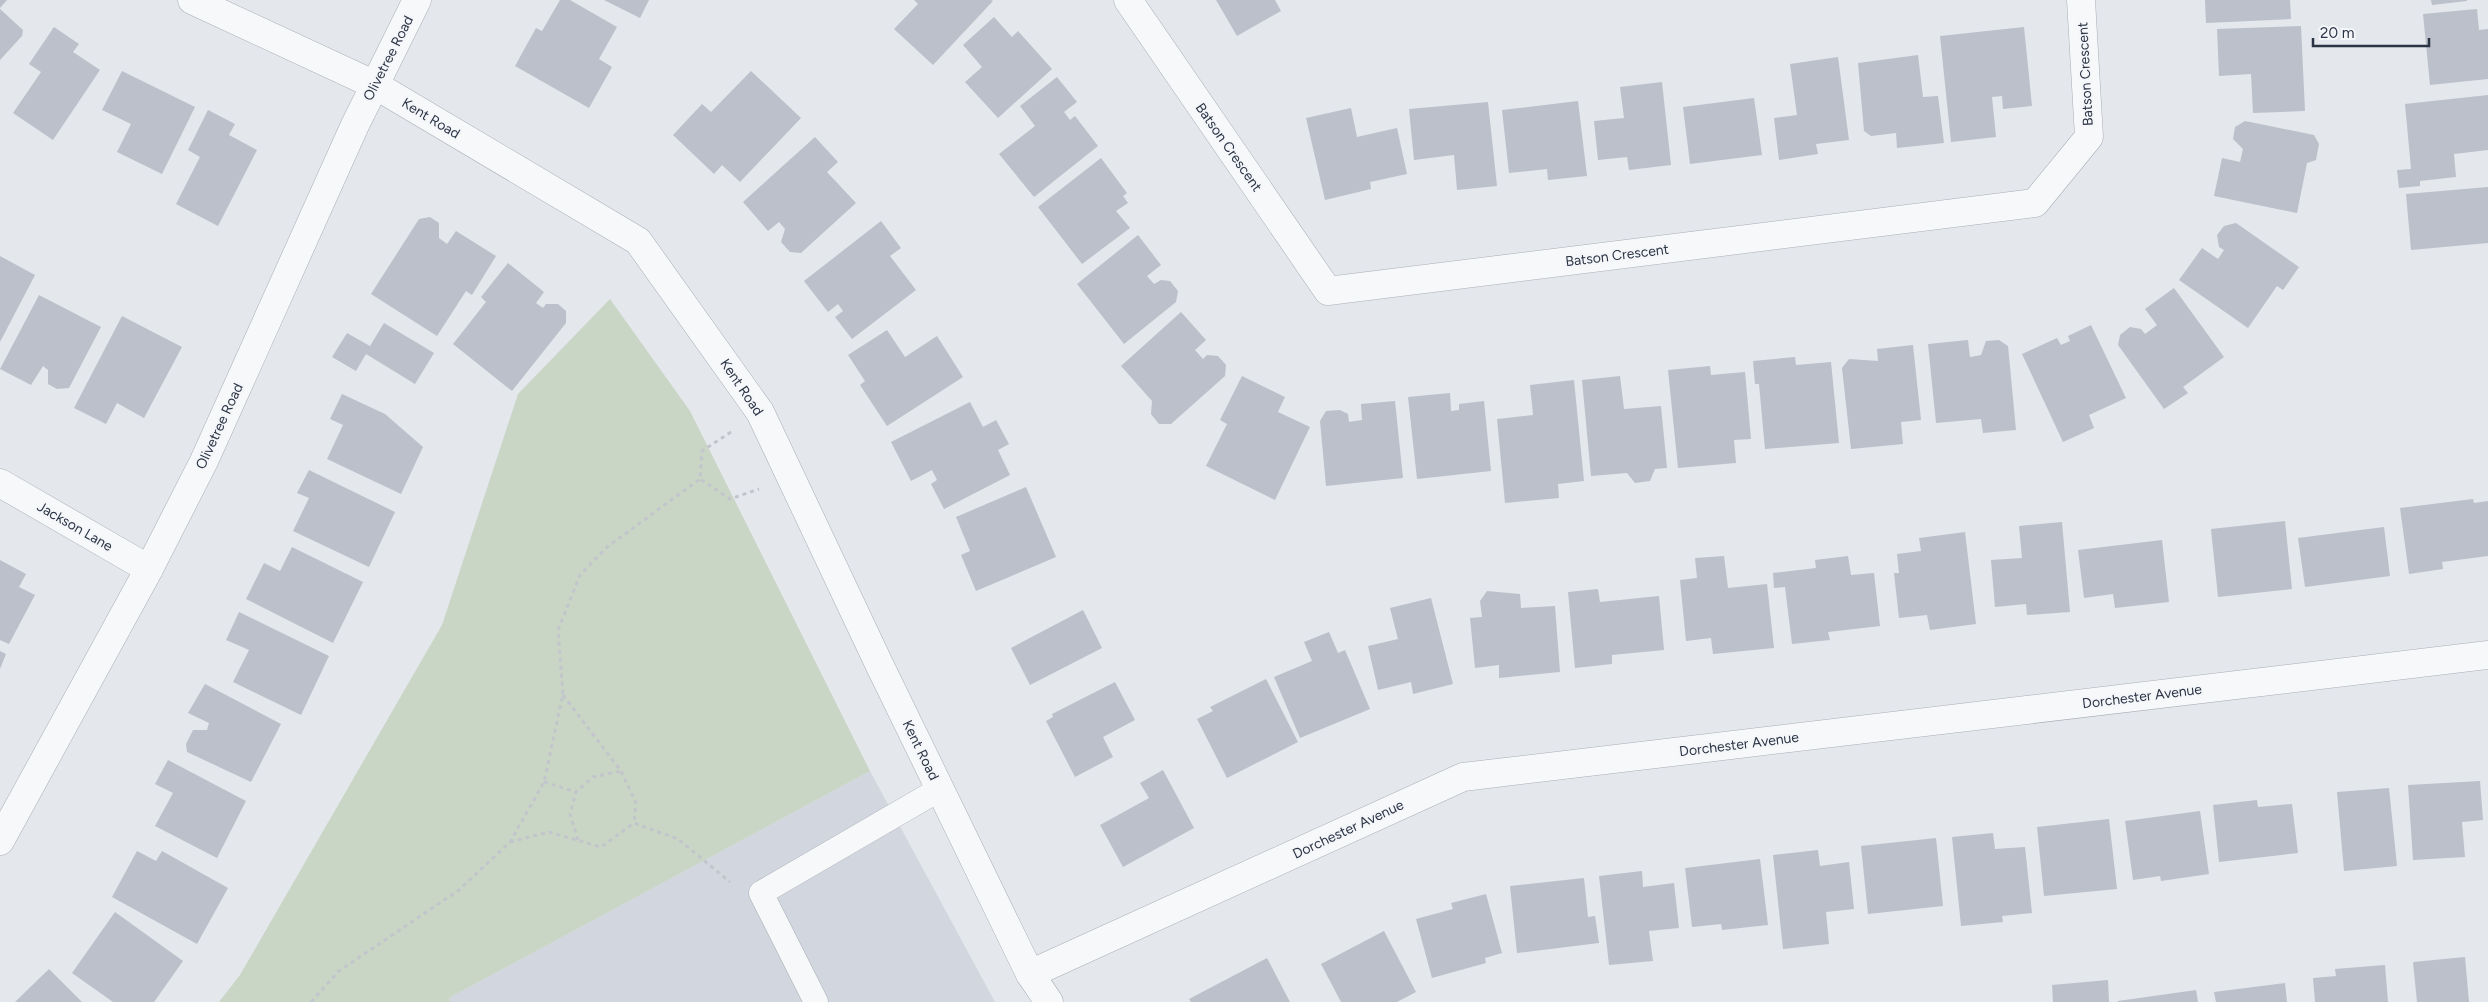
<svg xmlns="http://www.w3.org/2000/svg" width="2488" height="1002" font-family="Figtree,sans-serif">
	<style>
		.built { fill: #d2d6de }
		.green { fill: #c9d6c5 }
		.building { fill: #bbc0ca }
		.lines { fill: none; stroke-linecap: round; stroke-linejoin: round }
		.lane-casing { stroke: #a9aeb7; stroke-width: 25 }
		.street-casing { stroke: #a9aeb7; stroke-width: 29 }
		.path { stroke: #c2c5cb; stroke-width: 3; stroke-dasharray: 4 4; stroke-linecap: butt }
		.lane { stroke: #f7f8fa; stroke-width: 24 }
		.street { stroke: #f7f8fa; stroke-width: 28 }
		.labels { text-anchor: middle; stroke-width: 4; stroke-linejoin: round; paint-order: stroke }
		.street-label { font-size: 14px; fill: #2b3445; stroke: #f4f6f9 }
	</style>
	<rect width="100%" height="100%" fill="#e4e7ec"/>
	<polygon class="built" points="870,771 995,1002 450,1002 449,998"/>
	<polygon class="green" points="610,299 690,411 870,771 449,998 450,1002 219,1002 240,975 442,625 518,394"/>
	<g class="building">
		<polygon points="0,0 7,0 0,8"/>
		<polygon points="560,0 570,0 617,27 599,59 612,67 589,108 515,66 536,28 542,31"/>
		<polygon points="604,0 649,0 640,18"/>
		<polygon points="914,0 991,0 993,1 933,65 894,29 918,4"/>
		<polygon points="1216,0 1275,0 1281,11 1237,36"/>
		<polygon points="2205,0 2290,0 2291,19 2206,23"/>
		<polygon points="2431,0 2467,0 2467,1 2432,5"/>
		<polygon points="0,9 23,30 22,36 0,60"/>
		<polygon points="2477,9 2479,30 2488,29 2488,79 2430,85 2423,14"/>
		<polygon points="994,17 1012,37 1018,31 1052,69 998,118 965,82 982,67 963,45"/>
		<polygon points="2301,26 2305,111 2253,113 2251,74 2219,76 2217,29"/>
		<polygon points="54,27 79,44 73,52 100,70 53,140 13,113 41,72 29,64"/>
		<polygon points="2024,27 2032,106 2003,109 2002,96 1992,97 1996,137 1951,142 1940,36"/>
		<polygon points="1918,55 1923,97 1938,96 1944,143 1897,148 1896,133 1871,136 1864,131 1858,63"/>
		<polygon points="1838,57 1849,140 1816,144 1818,154 1779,160 1774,118 1797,115 1790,64"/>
		<polygon points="122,71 195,107 162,174 117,152 131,124 102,110"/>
		<polygon points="751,71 801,118 740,182 722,165 714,174 673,135 702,104 711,112"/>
		<polygon points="1057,77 1077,102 1064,112 1070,120 1075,116 1098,146 1034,197 999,154 1035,126 1020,106"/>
		<polygon points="1662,82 1671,165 1629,170 1627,157 1598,160 1594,121 1624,118 1620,87"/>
		<polygon points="2488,95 2488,150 2454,154 2456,177 2420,181 2420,186 2399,188 2397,170 2411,169 2405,104"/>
		<polygon points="1754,98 1762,155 1690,164 1683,107"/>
		<polygon points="1578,101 1587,176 1548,180 1547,169 1509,173 1502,110"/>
		<polygon points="1488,102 1497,186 1457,190 1454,155 1414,160 1409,109"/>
		<polygon points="1351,108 1357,137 1397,128 1407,174 1370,182 1371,189 1325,200 1306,118"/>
		<polygon points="208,110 235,124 229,135 257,150 218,226 176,204 200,157 188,150"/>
		<polygon points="2245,121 2314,135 2319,144 2316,160 2307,163 2297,213 2214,196 2222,158 2240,162 2243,149 2233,139 2235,127"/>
		<polygon points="815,137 838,162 827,172 856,203 801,253 790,252 781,242 785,229 779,222 768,231 743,202"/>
		<polygon points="1101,158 1127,193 1123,196 1128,203 1116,211 1130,228 1082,264 1038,207"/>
		<polygon points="2488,187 2488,243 2411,250 2406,194"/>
		<polygon points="430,217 439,223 439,238 447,244 456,231 496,256 472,295 466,291 437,336 371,294 419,219"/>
		<polygon points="881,221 901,248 890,256 916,290 852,339 835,317 843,311 838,304 828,312 804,281"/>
		<polygon points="2236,223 2299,267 2283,290 2277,286 2248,328 2179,280 2202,248 2218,259 2224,250 2219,247 2217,235 2224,226"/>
		<polygon points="1138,235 1161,265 1147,276 1154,284 1161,280 1170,281 1178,291 1176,302 1124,344 1077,284"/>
		<polygon points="0,256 35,275 0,342"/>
		<polygon points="508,263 544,292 536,303 543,308 546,304 558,304 566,311 566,323 512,391 453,344 486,302 481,297"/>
		<polygon points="2174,288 2224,357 2183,387 2188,393 2164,409 2118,345 2120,335 2130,327 2141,329 2145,334 2157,325 2145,309"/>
		<polygon points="39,295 101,327 69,388 57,389 48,384 48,370 43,366 31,385 0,369"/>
		<polygon points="1181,312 1206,340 1195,350 1203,359 1207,355 1218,356 1226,365 1225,376 1171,424 1159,424 1151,414 1152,401 1121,366"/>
		<polygon points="122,316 182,347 144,418 117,403 106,424 74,408"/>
		<polygon points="384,323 434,353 415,384 366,354 356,371 332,357 347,333 370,346"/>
		<polygon points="2091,325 2126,398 2089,415 2094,428 2063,442 2022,354 2057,338 2061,345 2070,341 2068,336"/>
		<polygon points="887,330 905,357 937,336 963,377 887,426 860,385 865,381 848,355"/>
		<polygon points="1968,340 1970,357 1981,355 1986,341 1999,340 2008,346 2016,430 1983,433 1981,419 1936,423 1928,344"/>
		<polygon points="1913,345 1921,420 1901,422 1903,444 1851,449 1842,368 1849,359 1878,361 1877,349"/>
		<polygon points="1795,357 1796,365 1831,362 1839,443 1765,449 1759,384 1755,384 1753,361"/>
		<polygon points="1710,366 1711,375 1745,372 1751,439 1734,440 1736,463 1678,468 1668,370"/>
		<polygon points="1242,376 1285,397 1278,412 1310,427 1275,500 1206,466 1227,424 1220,420"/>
		<polygon points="1620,376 1624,409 1661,406 1667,468 1655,469 1650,481 1635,483 1627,473 1591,476 1582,380"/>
		<polygon points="1574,380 1584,481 1558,484 1559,498 1505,503 1497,419 1533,415 1530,385"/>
		<polygon points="1450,393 1451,411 1459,410 1459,404 1484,401 1491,471 1417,479 1408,397"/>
		<polygon points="342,394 385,414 423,447 401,494 327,459 343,425 330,419"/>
		<polygon points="1395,401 1403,478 1326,486 1320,421 1326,411 1340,410 1348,414 1349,422 1362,420 1361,404"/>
		<polygon points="970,402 983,427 996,420 1009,444 998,450 1010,475 944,509 931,484 937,480 932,470 911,481 891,442"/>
		<polygon points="309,470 395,512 369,567 293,531 309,498 297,493"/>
		<polygon points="1026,487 1056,557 976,591 961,555 970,551 956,517"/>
		<polygon points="2473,499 2474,503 2488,501 2488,556 2442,562 2443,569 2409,574 2400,508"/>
		<polygon points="2285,521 2292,589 2218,597 2211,529"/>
		<polygon points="2062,522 2070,612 2027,615 2026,604 1995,607 1991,560 2022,558 2019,526"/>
		<polygon points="2384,527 2390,576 2305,587 2298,538"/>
		<polygon points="1965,532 1976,624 1930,630 1927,615 1899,618 1894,573 1899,573 1897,554 1921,551 1919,538"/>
		<polygon points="2162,540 2169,602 2115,608 2113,594 2084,598 2078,550"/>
		<polygon points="292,547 363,582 333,643 246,599 264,563 280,571"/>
		<polygon points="1724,556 1728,588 1767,584 1774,648 1713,654 1711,638 1686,641 1680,580 1697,578 1695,558"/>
		<polygon points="1848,556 1851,575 1874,573 1880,626 1828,632 1830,640 1792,644 1785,587 1774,588 1773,573 1816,568 1815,560"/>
		<polygon points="0,560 26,574 19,587 35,595 9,644 0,640"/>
		<polygon points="1598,589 1600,602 1659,596 1664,650 1612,655 1612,664 1575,668 1568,592"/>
		<polygon points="1487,591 1520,594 1521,608 1555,606 1560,672 1499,678 1499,665 1475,668 1470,618 1482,617 1480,601"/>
		<polygon points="1431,598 1453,684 1413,694 1411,682 1378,690 1368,646 1398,639 1390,608"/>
		<polygon points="1083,610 1102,648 1030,685 1011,648"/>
		<polygon points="239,612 329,656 301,715 233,682 249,650 226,640"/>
		<polygon points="1329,632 1338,653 1345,650 1370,709 1300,738 1274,677 1312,661 1304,642"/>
		<polygon points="0,651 6,654 0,669"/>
		<polygon points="1266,679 1298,742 1227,778 1197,719 1213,711 1210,707"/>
		<polygon points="1115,682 1135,720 1103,737 1113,757 1075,777 1046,721 1053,717 1052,714"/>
		<polygon points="205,684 281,724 251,782 187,752 186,744 193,730 207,730 209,723 188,713"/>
		<polygon points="168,760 246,801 217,858 155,826 173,793 155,784"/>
		<polygon points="1163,770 1194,828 1123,867 1100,825 1149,798 1140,783"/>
		<polygon points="2480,781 2483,820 2462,822 2465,857 2413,860 2408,785"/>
		<polygon points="2389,788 2397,866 2344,871 2337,792"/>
		<polygon points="2257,800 2258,807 2292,804 2298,853 2219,862 2213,805"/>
		<polygon points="2200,811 2209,874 2161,881 2160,876 2133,880 2125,821"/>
		<polygon points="2109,819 2117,889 2044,896 2037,827"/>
		<polygon points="1993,833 1995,849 2025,847 2032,913 2002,916 2003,922 1961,926 1952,837"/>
		<polygon points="1936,838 1943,906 1868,914 1861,846"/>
		<polygon points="1818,850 1820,866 1849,862 1854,909 1826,912 1829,944 1783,949 1773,855"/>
		<polygon points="137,851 156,861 162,851 228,888 197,944 112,897"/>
		<polygon points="1760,859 1768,925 1722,930 1721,924 1692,927 1685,868"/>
		<polygon points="1642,871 1643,887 1674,883 1679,928 1649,931 1653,961 1609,965 1599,876"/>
		<polygon points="1584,878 1588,917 1595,916 1599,943 1517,953 1510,886"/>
		<polygon points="1486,894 1502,953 1485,958 1486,963 1432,978 1416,919 1453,909 1451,903"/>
		<polygon points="115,912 183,961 154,1002 113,1002 72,973"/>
		<polygon points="1384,931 1416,992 1397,1002 1341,1002 1321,964"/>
		<polygon points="2465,957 2469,1002 2417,1002 2413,962"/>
		<polygon points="1267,958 1290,1002 1191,1002 1189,999"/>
		<polygon points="2385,965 2388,1002 2315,1002 2313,978 2336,976 2335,969"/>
		<polygon points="49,969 82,1002 15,1002"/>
		<polygon points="2108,980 2109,1002 2053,1002 2052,985"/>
		<polygon points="2285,983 2287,1002 2216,1002 2214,992"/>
		<polygon points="2196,990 2198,1002 2118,1002 2118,1001"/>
	</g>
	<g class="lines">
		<g class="lane-casing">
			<polyline id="lane" points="816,1002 761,893 940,789"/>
		</g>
		<g class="street-casing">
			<g id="street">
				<polyline points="192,0 375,85 638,241 760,412 880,666 1030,974 1049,1002"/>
				<polyline points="1128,0 1328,291 2035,203 2089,137 2081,0"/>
				<polyline points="0,483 149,569"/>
				<polyline points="0,841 149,569 204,461 355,125 417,0"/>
				<polyline points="1030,974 1463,777 2488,655"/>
			</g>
		</g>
		<g class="path">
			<polyline points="731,432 702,451 700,479 730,499 759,489"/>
			<polyline points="563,695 621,771 636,803 634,823"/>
			<polyline points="544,782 576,792"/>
			<polyline points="578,840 570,814 576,792 593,777 621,771"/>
			<polyline points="510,842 549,832 601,847 634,823 678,839 730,882"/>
			<polyline points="311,1002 339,971 459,890 510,842 544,782 563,694 558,630 580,575 607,547 700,479"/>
		</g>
		<use href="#lane" class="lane"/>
		<use href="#street" class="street"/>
	</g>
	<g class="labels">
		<g class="street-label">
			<text transform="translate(388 58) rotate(-63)" y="5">Olivetree Road</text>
			<text transform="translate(2085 74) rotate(-93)" y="5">Batson Crescent</text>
			<text transform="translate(431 118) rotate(31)" y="5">Kent Road</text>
			<text transform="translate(1229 147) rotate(55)" y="5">Batson Crescent</text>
			<text transform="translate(1617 255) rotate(-7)" y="5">Batson Crescent</text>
			<text transform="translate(742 387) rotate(56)" y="5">Kent Road</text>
			<text transform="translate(219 426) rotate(-65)" y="5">Olivetree Road</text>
			<text transform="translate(75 526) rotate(30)" y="5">Jackson Lane</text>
			<text transform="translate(2142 696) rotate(-7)" y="5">Dorchester Avenue</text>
			<text transform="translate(1739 744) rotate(-7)" y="5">Dorchester Avenue</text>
			<text transform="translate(921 750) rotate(64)" y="5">Kent Road</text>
			<text transform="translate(1348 829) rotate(-25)" y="5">Dorchester Avenue</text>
		</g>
	</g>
	<path d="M2313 38v8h116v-8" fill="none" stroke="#2b3445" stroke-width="2.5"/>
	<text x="2320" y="38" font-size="15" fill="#2b3445" stroke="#f4f6f9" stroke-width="4" paint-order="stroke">20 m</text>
</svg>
